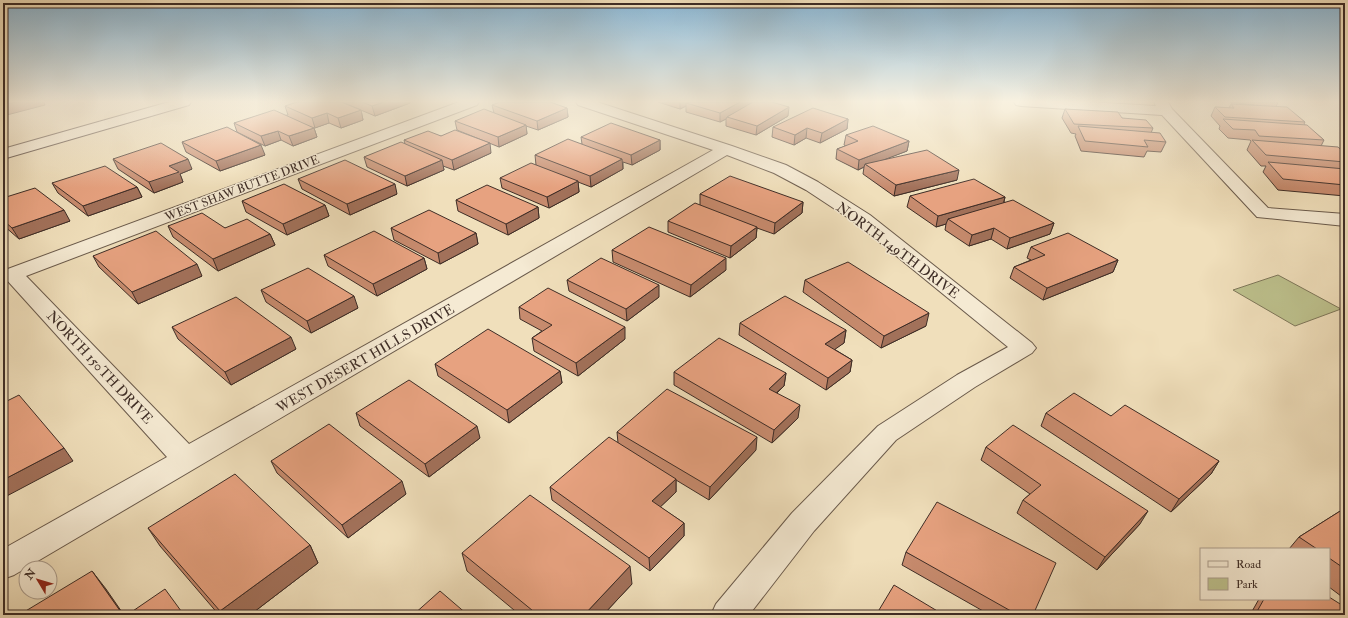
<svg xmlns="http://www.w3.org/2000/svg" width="1348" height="618" font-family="'IM FELL Double Pica',serif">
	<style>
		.green { fill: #bdc18d; stroke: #7e775a }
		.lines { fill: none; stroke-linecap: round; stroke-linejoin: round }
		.minor-casing { stroke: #6a5a4b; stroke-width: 2 }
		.secondary-casing { stroke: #3e2d26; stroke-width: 2 }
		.minor { fill: #f5ead3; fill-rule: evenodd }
		.secondary { fill: #f5ead3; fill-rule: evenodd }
		.wall { fill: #c78b6e; stroke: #3e2d26 }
		.shaded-wall { fill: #a2715a; stroke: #3e2d26 }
		.building { fill: #e7a280; stroke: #3e2d26 }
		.labels { text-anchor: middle; stroke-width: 3; stroke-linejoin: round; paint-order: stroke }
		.far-street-label { font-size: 12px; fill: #3e2d26; stroke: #f5ead3 }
		.street-label { font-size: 14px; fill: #3e2d26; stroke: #f5ead3 }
	</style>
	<rect width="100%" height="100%" fill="#f0dfbb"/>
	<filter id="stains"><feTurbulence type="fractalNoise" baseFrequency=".005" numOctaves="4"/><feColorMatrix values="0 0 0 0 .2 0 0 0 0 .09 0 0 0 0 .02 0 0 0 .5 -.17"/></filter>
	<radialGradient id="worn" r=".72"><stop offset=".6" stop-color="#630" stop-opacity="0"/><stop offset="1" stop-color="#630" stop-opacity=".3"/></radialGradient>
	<polygon class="green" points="1278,275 1341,309 1295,326 1233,290"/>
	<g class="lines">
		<g class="minor-casing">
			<g id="minor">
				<polygon points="459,102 479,102 477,105 26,276 189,444 713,150 578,105 576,102 597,102 732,146 786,165 818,182 870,215 1032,343 1036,348 1032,353 975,387 896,440 814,531 749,615 711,615 716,604 792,513 878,426 957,375 1008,347 856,223 806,190 774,173 727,155 14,575 3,579 3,549 167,457 5,278 3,272 5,270"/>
				<polygon points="1014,102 1089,102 1156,106 1154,102 1168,102 1172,109 1268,208 1345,214 1345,226 1257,217 1162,115 1021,106 1016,105"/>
			</g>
		</g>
		<g class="secondary-casing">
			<polygon id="secondary" points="169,102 191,102 189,105 3,159 3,149"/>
		</g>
		<use href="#minor" class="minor"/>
		<use href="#secondary" class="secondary"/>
	</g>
	<g class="wall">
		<polygon points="342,102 410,102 410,103 375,116"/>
		<polygon points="658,102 772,102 788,116 756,135 726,126 726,119 720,122 686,112 686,106 680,109"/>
		<polygon points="1229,102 1278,102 1276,107 1305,122 1304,124 1324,140 1321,146 1345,153 1345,196 1278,190 1263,172 1266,166 1261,166 1247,150 1251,141 1250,140 1228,138 1219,129 1220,126 1211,116 1215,107 1229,108 1231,104 1254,105"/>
		<polygon points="492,105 567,108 568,117 538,130 526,126 527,134 499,147 457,130 455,121 494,113"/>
		<polygon points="285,106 361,110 363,120 341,128 329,123 314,128 317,137 293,146 281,140 265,146 237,132 234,123 288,115"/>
		<polygon points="1065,109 1122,118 1153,128 1151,133 1166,142 1161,152 1147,151 1144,157 1081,151 1075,136 1076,134 1071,133 1062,118"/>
		<polygon points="848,119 847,129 820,143 806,138 794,145 772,137 773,127"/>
		<polygon points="846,135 909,141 907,151 885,159 957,180 894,196 863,174 864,167 858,170 836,159 837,149 846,146 844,145"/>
		<polygon points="441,136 491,153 454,170 443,166 444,170 407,186 367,167 364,157 405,144 404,140"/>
		<polygon points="581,137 660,140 660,150 632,165 623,162 623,169 591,187 578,182 579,192 549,208 502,188 500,178 536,165 535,155 582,144"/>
		<polygon points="182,142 265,155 220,171 186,152"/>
		<polygon points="113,159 192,169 180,174 183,182 154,193 118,169"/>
		<polygon points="298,179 397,194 350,215 302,189"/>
		<polygon points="52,183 137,187 142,197 88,216 58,193"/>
		<polygon points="700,194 803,202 802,213 774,234 757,228 756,238 730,258 668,232 668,221 700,205"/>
		<polygon points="910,196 1005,197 1004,202 1054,223 1050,234 1007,249 991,239 969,246 945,230 946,224 936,227 907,207"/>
		<polygon points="3,198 70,221 19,239 3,225"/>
		<polygon points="456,200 538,207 539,218 508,235 458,211"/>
		<polygon points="242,201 325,205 329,216 287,235 246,212"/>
		<polygon points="168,226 225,228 270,234 275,245 218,271 173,237"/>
		<polygon points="391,228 476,233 478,244 440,264 394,240"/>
		<polygon points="1031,247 1118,260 1113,272 1043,300 1010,278 1014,267 1031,260 1027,258"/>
		<polygon points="612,250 726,270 690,297 613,262"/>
		<polygon points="324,255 424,258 427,269 377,296 328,266"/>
		<polygon points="93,256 202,276 138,304 99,267"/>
		<polygon points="567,280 659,297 627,321 569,291"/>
		<polygon points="805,280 926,326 881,348 803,292"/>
		<polygon points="261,290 358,308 311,333 266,302"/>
		<polygon points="519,307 625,339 578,376 534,351 532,338 542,331 520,319"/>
		<polygon points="740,323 846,330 844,343 834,349 852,360 850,372 826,390 739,335"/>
		<polygon points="172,327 296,349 231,385 178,339"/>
		<polygon points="435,364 560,371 562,383 509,423 438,376"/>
		<polygon points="674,372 786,373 784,386 777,393 798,418 772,443 674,385"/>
		<polygon points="356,413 480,438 429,477 360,426"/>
		<polygon points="1046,413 1111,416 1219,461 1211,474 1171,512 1041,426"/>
		<polygon points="617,432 756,450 709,500 676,480 676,492 660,507 684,523 684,536 650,571 552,500 550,487 618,443"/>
		<polygon points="986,447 1140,524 1097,570 1017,513 1023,500 1030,494 981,460"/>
		<polygon points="271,461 406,494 348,538 277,473"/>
		<polygon points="1345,508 1345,599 1329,587 1329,549 1289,549 1299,537"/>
		<polygon points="148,528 310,545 318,563 250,615 219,615 160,546"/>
		<polygon points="906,552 1033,615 990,615 902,565"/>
		<polygon points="462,553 632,584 603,615 520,615 467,571"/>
		<polygon points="1259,599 1329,599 1345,615 1250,615"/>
	</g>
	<g class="shaded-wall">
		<polygon points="16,102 44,102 45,105 3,116 3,105"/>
		<polygon points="384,102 410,102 410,103 375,116 372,106"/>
		<polygon points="680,102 693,102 686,103 686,106 680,109"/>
		<polygon points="740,102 757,102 727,117 726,119 720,122 720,113"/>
		<polygon points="789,107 788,116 756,135 757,126"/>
		<polygon points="567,108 568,117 538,130 537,121"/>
		<polygon points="361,110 363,120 341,128 338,118"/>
		<polygon points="327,113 329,123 315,128 312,118"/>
		<polygon points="848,119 847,129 820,143 822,133"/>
		<polygon points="526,125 527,134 499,147 498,137"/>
		<polygon points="314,128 317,137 293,146 289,136"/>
		<polygon points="807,128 806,138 794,145 795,135"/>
		<polygon points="278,131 281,140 265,146 261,136"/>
		<polygon points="660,140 660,150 632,165 631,155"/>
		<polygon points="909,141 907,151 868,166 865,164 864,167 858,170 859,160"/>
		<polygon points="490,143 491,153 454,170 452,160"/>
		<polygon points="261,145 265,155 220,171 216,161"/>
		<polygon points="188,159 192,169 180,174 183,182 154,193 149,182 169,166"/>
		<polygon points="622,159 623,169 591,187 590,176"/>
		<polygon points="442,160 444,170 407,186 405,176"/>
		<polygon points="959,170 957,180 894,196 896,185"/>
		<polygon points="578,181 579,192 549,208 547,197"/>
		<polygon points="395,184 397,194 350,215 347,204"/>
		<polygon points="137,187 142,197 88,216 83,206"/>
		<polygon points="1005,197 1002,208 948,219 946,224 936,227 938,216"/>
		<polygon points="803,202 802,213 774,234 775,223"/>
		<polygon points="325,205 329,216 287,235 283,224"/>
		<polygon points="538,207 539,218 508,235 506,224"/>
		<polygon points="64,210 70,221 19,239 12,228"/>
		<polygon points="1054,223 1050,234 1007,249 1010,238"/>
		<polygon points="757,227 756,238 730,258 731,246"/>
		<polygon points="994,228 991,239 969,246 972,235"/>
		<polygon points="476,233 478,244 440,264 438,253"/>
		<polygon points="270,234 275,245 218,271 213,259"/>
		<polygon points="424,258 427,269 377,296 373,284"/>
		<polygon points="726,258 726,270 690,297 691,285"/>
		<polygon points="1118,260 1113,272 1043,300 1047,288"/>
		<polygon points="197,264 202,276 138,304 132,292"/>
		<polygon points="659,285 659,297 627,321 626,309"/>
		<polygon points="354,296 358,308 311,333 307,321"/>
		<polygon points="929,313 926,326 881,348 884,336"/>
		<polygon points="625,327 625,339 578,376 576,363"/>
		<polygon points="846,330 844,343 824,357 825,344"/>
		<polygon points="291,337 296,349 231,385 225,372"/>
		<polygon points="852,360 850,372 826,390 828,378"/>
		<polygon points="560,371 562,383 509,423 507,410"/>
		<polygon points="786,373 784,386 767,401 769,389"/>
		<polygon points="800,405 798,418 772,443 774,430"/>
		<polygon points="477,426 480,438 429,477 425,464"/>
		<polygon points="757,437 756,450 709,500 710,487"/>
		<polygon points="64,448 73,461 3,498 3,480"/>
		<polygon points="1219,461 1211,474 1171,512 1179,499"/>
		<polygon points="676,479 676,492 653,514 652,501"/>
		<polygon points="402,481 406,494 348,538 342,525"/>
		<polygon points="1148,511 1140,524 1097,570 1105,557"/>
		<polygon points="684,523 684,536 650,571 649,558"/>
		<polygon points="310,545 318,563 250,615 222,615 220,611"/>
		<polygon points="630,566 632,584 603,615 584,615"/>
		<polygon points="92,571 106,589 124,615 123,615"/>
	</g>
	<g class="building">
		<polygon points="3,102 16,102 3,105"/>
		<polygon points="297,102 341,102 361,110 338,118 327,113 312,118 285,106"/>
		<polygon points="362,102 384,102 372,106"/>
		<polygon points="500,102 550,102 567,108 537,121 492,105"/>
		<polygon points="688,102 740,102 720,113 686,103"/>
		<polygon points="753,102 772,102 789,107 757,126 727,117"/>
		<polygon points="1231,104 1287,107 1305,122 1225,117 1215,107 1234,108"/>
		<polygon points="813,108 848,119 822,133 807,128 795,135 773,127"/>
		<polygon points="484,109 526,125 498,137 455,121"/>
		<polygon points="1065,109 1118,112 1122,118 1146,120 1153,128 1074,124"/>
		<polygon points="274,110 314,128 289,136 278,131 261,136 234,123"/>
		<polygon points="1223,119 1307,125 1324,140 1259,136 1255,130 1233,129"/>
		<polygon points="611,123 660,140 631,155 581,137"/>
		<polygon points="873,126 909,141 859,160 837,149 858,141 846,135"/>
		<polygon points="1078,126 1160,133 1166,142 1144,140 1148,147 1085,141"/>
		<polygon points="227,127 261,145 216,161 182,142"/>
		<polygon points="455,130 490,143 452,160 404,140 428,131 441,136"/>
		<polygon points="568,139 622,159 590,176 535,155"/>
		<polygon points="1252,140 1338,147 1345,153 1345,162 1266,155"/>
		<polygon points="401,142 442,160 405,176 364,157"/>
		<polygon points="161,143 188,159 169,166 179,172 149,182 113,159"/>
		<polygon points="927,150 959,170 896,185 865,164"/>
		<polygon points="345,160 395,184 347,204 298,179"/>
		<polygon points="1268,162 1345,169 1345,185 1283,179"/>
		<polygon points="531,163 578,181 547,197 500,178"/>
		<polygon points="105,166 137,187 83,206 52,183"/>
		<polygon points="730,176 803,202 775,223 700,194"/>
		<polygon points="974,179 1005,197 938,216 910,196"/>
		<polygon points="284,184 325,205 283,224 242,201"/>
		<polygon points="487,185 538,207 506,224 456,200"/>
		<polygon points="35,188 64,210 12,228 3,220 3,198"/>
		<polygon points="1013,200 1054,223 1010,238 994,228 972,235 948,219"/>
		<polygon points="695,203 757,227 731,246 668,221"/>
		<polygon points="429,210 476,233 438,253 391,228"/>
		<polygon points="202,213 225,228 247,219 270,234 213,259 168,226"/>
		<polygon points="649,227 726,258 691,285 612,250"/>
		<polygon points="156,231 197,264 132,292 93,256"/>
		<polygon points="374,231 424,258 373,284 324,255"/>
		<polygon points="1068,233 1118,260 1047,288 1014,267 1045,255 1031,247"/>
		<polygon points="601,258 659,285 626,309 567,280"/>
		<polygon points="848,262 929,313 884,336 805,280"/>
		<polygon points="308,268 354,296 307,321 261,290"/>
		<polygon points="548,288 625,327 576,363 532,338 552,325 519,307"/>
		<polygon points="785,296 846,330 825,344 852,360 828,378 740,323"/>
		<polygon points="236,297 291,337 225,372 172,327"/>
		<polygon points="488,329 560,371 507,410 435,364"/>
		<polygon points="719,338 786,373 769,389 800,405 774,430 674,372"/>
		<polygon points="409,380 477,426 425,464 356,413"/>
		<polygon points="667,389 757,437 710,487 617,432"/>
		<polygon points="1074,393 1111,416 1125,405 1219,461 1179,499 1046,413"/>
		<polygon points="19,395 64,448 3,480 3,403"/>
		<polygon points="329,424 402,481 342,525 271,461"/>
		<polygon points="1013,425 1148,511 1105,557 1023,500 1041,485 986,447"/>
		<polygon points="609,437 676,479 652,501 684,523 649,558 550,487"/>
		<polygon points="235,474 310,545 220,611 148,528"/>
		<polygon points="530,495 630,566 584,615 538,615 462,553"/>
		<polygon points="937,502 1056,563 1033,615 1018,615 906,552"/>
		<polygon points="1345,508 1345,569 1329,558 1329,549 1317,549 1299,537"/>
		<polygon points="92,571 123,615 19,615"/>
		<polygon points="894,585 944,615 876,615"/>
		<polygon points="165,589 184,615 127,615"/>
		<polygon points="440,591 468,615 413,615"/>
		<polygon points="1329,597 1345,607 1345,615 1255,615 1264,599 1329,599"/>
	</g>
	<linearGradient id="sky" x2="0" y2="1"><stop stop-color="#8ab7d5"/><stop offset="0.54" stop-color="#f8f1e0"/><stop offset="1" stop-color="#f8f1e0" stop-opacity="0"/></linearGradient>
	<rect width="1348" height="188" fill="url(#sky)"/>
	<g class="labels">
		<g class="far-street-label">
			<text transform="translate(242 188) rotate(-21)" y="4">WEST SHAW BUTTE DRIVE</text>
		</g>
		<g class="street-label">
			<text transform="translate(898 250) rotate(37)" y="5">NORTH 149TH DRIVE</text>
			<text transform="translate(365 358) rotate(-30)" y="5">WEST DESERT HILLS DRIVE</text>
			<text transform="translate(100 367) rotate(47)" y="5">NORTH 150TH DRIVE</text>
		</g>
	</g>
	<rect width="1348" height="618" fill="none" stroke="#f0dfbb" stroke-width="16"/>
	<rect x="4" y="4" width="1340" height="610" fill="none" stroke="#3e2d26" stroke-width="2"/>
	<rect x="8" y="8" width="1332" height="602" fill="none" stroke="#3e2d26"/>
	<rect x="1200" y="548" width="130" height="52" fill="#f5ead3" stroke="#ac9e8e"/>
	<rect x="1208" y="561" width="20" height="6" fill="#f5ead3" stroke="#ac9e8e"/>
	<text x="1236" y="568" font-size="12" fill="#3e2d26">Road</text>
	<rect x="1208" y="578" width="20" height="12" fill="#bdc18d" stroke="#ac9e8e"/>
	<text x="1236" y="588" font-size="12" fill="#3e2d26">Park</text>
	<g transform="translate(38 580) rotate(308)"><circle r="19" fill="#f5ead3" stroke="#ac9e8e"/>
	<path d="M0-3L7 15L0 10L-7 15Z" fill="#8f2418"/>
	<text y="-6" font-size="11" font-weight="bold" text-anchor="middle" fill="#3e2d26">N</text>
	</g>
	<rect width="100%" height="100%" filter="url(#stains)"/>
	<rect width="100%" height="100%" fill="url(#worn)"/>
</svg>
